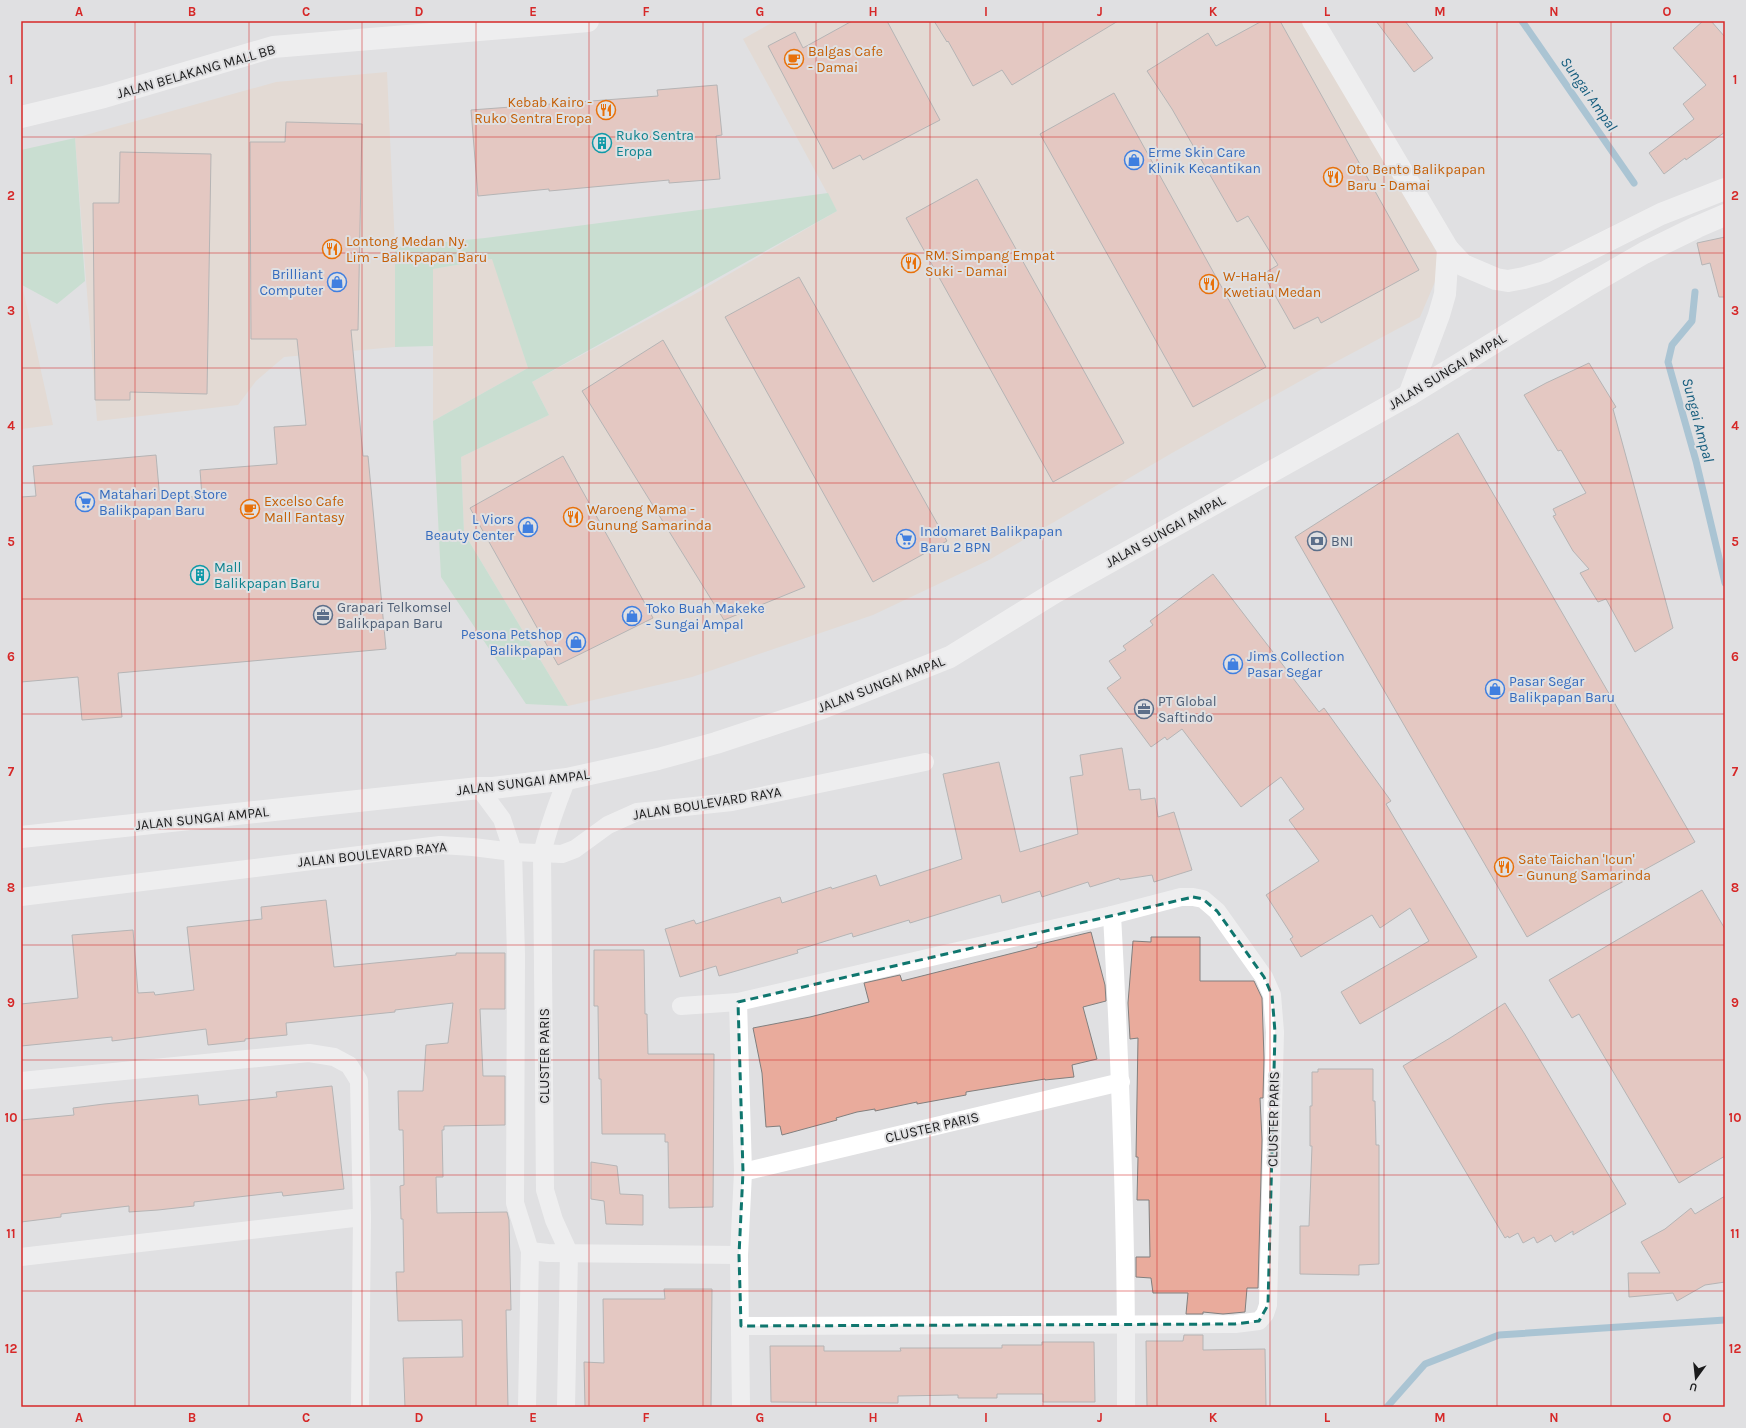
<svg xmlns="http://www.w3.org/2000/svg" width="1746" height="1428" font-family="Karla,sans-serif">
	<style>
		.commercial { fill: #e6d3c3 }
		.green { fill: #addcbc }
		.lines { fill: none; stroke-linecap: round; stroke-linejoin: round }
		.stream { stroke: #69a2c2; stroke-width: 7 }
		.building { fill: #e9ab9c; stroke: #817f7e }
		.street { stroke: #fff; stroke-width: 18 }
		.secondary { stroke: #fff; stroke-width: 22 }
		.marked { fill: none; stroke: #0f766e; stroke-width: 3; stroke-dasharray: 8 5; stroke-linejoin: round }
		.grid { fill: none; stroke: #d62828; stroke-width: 1; stroke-opacity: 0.55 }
		.labels { text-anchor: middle; stroke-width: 4; stroke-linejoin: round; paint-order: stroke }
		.food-label { font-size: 14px; fill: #c56008; stroke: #e0e0e2; text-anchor: start }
		.street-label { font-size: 14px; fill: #1b1b1c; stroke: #e0e0e2 }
		.culture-label { font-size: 14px; fill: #0d838f; stroke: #e0e0e2; text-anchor: start }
		.shop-label { font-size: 14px; fill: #366cbe; stroke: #e0e0e2; text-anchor: start }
		.service-label { font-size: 14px; fill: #4e5e75; stroke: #e0e0e2; text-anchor: start }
		.water-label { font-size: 15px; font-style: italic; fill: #165d7e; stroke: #e0e0e2 }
		.neatline { fill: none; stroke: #d62828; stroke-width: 1.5 }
		.grid-label { font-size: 13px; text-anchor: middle; font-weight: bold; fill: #d62828 }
	</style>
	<rect width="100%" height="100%" fill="#e0e0e2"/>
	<g class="commercial">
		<polygon points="775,21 1304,21 1443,263 1420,317 1311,375 1172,453 989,560 873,615 692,677 568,706 464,533 461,457 549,415 532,382 695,294 837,211 743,39"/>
		<polygon points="387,72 395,247 395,347 284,357 256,381 238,405 97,421 75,138 276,82"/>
		<polygon points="493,259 528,368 433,421 433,269"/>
		<polygon points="21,280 22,285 53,425 21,429"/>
	</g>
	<g class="green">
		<polygon points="75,138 85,281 57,304 22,285 21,280 21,150"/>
		<polygon points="828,193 837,211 532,382 549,415 461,457 464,533 568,706 526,704 441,577 433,421 528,368 492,259 433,269 433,346 395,347 395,247 485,238"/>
	</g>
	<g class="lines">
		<g class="stream">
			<polyline points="1522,21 1634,183"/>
			<polyline points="1695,292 1692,321 1672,345 1668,362 1696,461 1725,583"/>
			<polyline points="1387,1407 1425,1364 1499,1335 1725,1320"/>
		</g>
	</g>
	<g class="building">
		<polygon points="852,21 887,21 940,120 863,160 860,155 833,169 768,46 795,32 803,48"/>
		<polygon points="934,21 1118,21 1012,85 1002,70 973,86 948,41 947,42"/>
		<polygon points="1262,21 1280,21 1419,270 1321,323 1318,317 1294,329 1263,274 1278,265 1248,216 1237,222 1172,109 1147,71 1208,33 1216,46"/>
		<polygon points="1376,21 1405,21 1433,58 1414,72"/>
		<polygon points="1703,21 1711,21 1725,37 1725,132 1686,160 1685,158 1664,174 1649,153 1694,119 1683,104 1706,85 1673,48"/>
		<polygon points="717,85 722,135 716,136 720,179 669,183 669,180 549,191 549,189 478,196 471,110 658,96 657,90"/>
		<polygon points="1114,93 1266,367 1193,407 1040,134"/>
		<polygon points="286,122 362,124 358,330 351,330 363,456 368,456 386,649 118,673 122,717 82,720 78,677 21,682 21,497 36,496 33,466 156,455 160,500 202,496 200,470 277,464 274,427 306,425 297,339 251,339 250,142 285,142"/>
		<polygon points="120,152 211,154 207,394 130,392 130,400 95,400 93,203 119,203"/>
		<polygon points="977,179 1124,443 1053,482 906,218"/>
		<polygon points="1725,237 1725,297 1719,297 1710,263 1702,265 1697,243"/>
		<polygon points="799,277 947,541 873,582 725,317"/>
		<polygon points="663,340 805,587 724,620 582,391"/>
		<polygon points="1589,363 1616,407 1613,409 1673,628 1635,652 1606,599 1598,602 1580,573 1589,569 1573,551 1553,516 1556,515 1553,509 1586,493 1561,450 1558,451 1524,395 1546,383"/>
		<polygon points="1458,433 1695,842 1602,893 1527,937 1295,537"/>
		<polygon points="563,456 653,618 558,665 470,508"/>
		<polygon points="1213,574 1319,712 1324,708 1391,801 1386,804 1477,957 1360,1024 1341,992 1429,941 1410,908 1380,928 1372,915 1301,957 1290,939 1293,937 1266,895 1319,861 1289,820 1304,809 1281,777 1241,807 1182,729 1167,740 1165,737 1151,747 1107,688 1121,678 1109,661 1126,650 1123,646 1153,625 1150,621"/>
		<polygon points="1122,748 1129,790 1140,789 1141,800 1155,798 1158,817 1174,812 1192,870 1154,882 1152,875 1120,880 1119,878 1090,887 1088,882 1042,897 1040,891 1002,903 1000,895 910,923 909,920 853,937 852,933 797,950 798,953 719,976 716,966 680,977 665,929 694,920 696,924 780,897 782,903 831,887 832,889 876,875 880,886 962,859 943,774 999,762 1020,852 1078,834 1070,777 1083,775 1080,755"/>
		<polygon points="1702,890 1725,929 1725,1156 1679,1183 1579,1014 1572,1018 1549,980"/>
		<polygon points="326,900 334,967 456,955 456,953 505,953 505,1009 480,1009 483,1076 505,1076 505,1125 444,1126 444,1130 442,1130 443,1177 436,1177 437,1213 507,1212 509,1220 511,1310 506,1310 508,1407 405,1407 403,1358 463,1357 462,1320 398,1321 396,1272 404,1272 403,1219 401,1219 400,1186 404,1185 403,1130 399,1130 398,1091 423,1091 426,1045 448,1043 453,1003 395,1010 395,1012 286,1023 287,1035 245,1039 245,1041 208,1045 206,1029 112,1041 112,1037 21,1046 21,1004 78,998 72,935 133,930 138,993 154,992 155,995 194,990 187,927 262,919 261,907"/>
		<polygon points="1091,932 1105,985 1106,1001 1083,1007 1097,1059 1072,1065 1074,1077 1045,1080 1045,1079 966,1092 966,1095 917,1104 917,1102 875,1111 875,1109 857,1112 836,1118 837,1120 782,1135 780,1126 766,1127 762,1073 753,1028 810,1017 869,1002 864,983 900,975 902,981 1037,947 1037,945"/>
		<polygon points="1151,937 1200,937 1200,981 1254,981 1262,998 1264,1058 1263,1098 1260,1098 1262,1140 1258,1288 1247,1288 1245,1312 1223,1314 1203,1312 1203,1314 1186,1314 1188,1293 1153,1293 1151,1278 1136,1277 1136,1257 1150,1257 1149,1200 1137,1200 1138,1157 1136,1157 1138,1038 1130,1039 1128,1003 1133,941 1151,942"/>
		<polygon points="594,950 644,950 645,1014 647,1014 648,1054 714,1054 713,1207 669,1208 668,1142 665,1142 665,1134 602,1134 601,1079 599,1079 598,1006 594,1006"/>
		<polygon points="1505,1003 1524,1033 1626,1204 1573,1235 1573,1231 1555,1242 1551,1235 1537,1243 1534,1237 1523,1243 1518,1233 1509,1238 1508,1236 1505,1238 1403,1066 1450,1038"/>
		<polygon points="1318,1069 1373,1069 1373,1101 1375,1101 1376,1145 1379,1145 1379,1264 1359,1265 1359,1275 1300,1274 1300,1226 1309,1226 1312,1146 1310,1146 1310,1106 1312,1106 1312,1072 1318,1072"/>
		<polygon points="332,1086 344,1189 283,1196 282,1192 194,1202 194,1206 158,1210 129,1212 129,1206 61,1214 61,1217 21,1222 21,1120 74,1115 73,1108 104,1104 198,1095 199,1105 277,1097 276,1092"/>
		<polygon points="591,1162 617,1166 620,1194 643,1195 643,1225 606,1224 604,1201 591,1199"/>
		<polygon points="1725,1196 1725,1282 1705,1285 1677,1301 1673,1293 1629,1297 1628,1273 1660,1273 1641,1242 1665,1229 1691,1208 1695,1214"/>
		<polygon points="664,1289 712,1289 711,1407 585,1407 584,1362 604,1363 603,1299 665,1299"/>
		<polygon points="1184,1335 1203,1335 1203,1350 1265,1349 1266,1406 1147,1407 1146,1341 1183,1341"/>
		<polygon points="1042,1342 1094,1342 1095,1402 1043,1402 1043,1394 997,1394 997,1398 958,1398 958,1395 898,1396 898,1403 771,1402 770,1346 824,1346 824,1351 901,1351 900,1348 1002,1348 1002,1345 1042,1345"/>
	</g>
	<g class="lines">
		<g class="street">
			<polyline points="479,788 502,819 513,852 516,955 515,1203 530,1251 527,1407"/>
			<polyline points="21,897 440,845 473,847 513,852 562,854 575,849 608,825 637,812 732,802 925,762"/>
			<path d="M 1112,915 C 1121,1079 1127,1243 1126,1407"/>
			<polyline points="738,1002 743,1172 739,1255 741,1407"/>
			<polyline points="681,1006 738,1002 1112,915 1181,897 1193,897 1203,899 1217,911 1264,977 1272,995 1275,1032 1268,1305 1265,1314 1259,1321 1235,1324 741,1326"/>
			<polyline points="21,1081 309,1053 334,1057 349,1065 359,1081 362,1217 360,1407"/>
			<polyline points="743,1172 1121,1082"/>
			<polyline points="530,1251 548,1253 739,1255"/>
			<polyline points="21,1257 362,1217"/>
			<path d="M 566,1407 L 569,1253 L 554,1220 L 545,1190 L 542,854 C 548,828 557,804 567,779"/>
		</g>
		<g class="secondary">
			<polyline points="1313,21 1448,249 1463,265 1496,279 1508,281 1524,278 1545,272 1661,214 1725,189"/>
			<polyline points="21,117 104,97 273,47 588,21"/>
			<polyline points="1409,395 1439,315 1445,294 1448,249"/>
			<polyline points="21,837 479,788 493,788 567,779 658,759 716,743 822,708 950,657 1054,593 1409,395 1585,287 1644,253 1697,227 1725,215"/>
		</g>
	</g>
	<path d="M0 0H1746V1428H0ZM 1193,897 L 1203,899 L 1217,911 L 1264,977 L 1272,995 L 1275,1032 L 1268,1305 L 1259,1321 L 1235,1324 L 741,1326 L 739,1255 L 743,1172 L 738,1002 Z" fill="#e0e0e2" fill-opacity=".55" fill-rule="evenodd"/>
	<path class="marked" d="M 1193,897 L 1203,899 L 1217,911 L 1264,977 L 1272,995 L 1275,1032 L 1268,1305 L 1259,1321 L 1235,1324 L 741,1326 L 739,1255 L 743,1172 L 738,1002 Z"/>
	<path class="grid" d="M 135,21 L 135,1407M 249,21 L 249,1407M 362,21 L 362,1407M 476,21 L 476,1407M 589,21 L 589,1407M 703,21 L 703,1407M 816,21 L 816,1407M 930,21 L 930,1407M 1043,21 L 1043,1407M 1157,21 L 1157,1407M 1270,21 L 1270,1407M 1384,21 L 1384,1407M 1497,21 L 1497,1407M 1611,21 L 1611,1407M 21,137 L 1725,137M 21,253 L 1725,253M 21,368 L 1725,368M 21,483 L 1725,483M 21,599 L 1725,599M 21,714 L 1725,714M 21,829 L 1725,829M 21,945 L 1725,945M 21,1060 L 1725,1060M 21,1175 L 1725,1175M 21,1291 L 1725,1291"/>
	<defs>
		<g id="cafe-ring" transform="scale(1)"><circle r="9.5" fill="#e0e0e2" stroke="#e8710a" stroke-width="1.5"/><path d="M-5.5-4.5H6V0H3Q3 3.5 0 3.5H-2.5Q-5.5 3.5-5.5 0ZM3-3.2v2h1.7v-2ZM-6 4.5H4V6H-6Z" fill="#e8710a"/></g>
		<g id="restaurant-ring" transform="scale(1)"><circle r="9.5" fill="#e0e0e2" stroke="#e8710a" stroke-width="1.5"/><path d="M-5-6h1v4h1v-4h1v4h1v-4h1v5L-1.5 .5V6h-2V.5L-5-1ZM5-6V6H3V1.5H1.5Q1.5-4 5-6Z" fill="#e8710a"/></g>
		<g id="building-ring" transform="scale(1)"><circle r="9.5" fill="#e0e0e2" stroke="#0f9aa8" stroke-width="1.5"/><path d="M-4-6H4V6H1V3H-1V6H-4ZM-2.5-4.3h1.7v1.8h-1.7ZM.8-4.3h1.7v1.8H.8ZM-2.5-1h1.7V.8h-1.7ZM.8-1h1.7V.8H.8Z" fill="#0f9aa8"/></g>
		<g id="shop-ring" transform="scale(1)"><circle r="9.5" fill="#e0e0e2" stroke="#3f7fe0" stroke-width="1.5"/><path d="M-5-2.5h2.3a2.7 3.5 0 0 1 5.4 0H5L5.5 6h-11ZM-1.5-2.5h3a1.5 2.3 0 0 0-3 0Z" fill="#3f7fe0"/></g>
		<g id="supermarket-ring" transform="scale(1)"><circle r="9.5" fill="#e0e0e2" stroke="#3f7fe0" stroke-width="1.5"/><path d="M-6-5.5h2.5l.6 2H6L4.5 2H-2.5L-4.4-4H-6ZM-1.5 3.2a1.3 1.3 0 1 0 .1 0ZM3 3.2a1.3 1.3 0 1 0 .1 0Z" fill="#3f7fe0"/></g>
		<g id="bank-ring" transform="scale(1)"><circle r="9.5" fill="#e0e0e2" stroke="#5c6f8a" stroke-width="1.5"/><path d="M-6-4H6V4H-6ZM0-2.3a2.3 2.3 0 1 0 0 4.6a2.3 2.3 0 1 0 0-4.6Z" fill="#5c6f8a"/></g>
		<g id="office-ring" transform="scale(1)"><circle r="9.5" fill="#e0e0e2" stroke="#5c6f8a" stroke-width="1.5"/><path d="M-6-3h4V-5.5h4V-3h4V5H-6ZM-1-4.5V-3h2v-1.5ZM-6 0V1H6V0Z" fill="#5c6f8a"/></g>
	</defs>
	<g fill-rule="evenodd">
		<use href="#cafe-ring" x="794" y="59"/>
		<use href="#restaurant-ring" x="606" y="110"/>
		<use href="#building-ring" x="602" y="143"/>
		<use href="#shop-ring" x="1134" y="160"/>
		<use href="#restaurant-ring" x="1333" y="177"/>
		<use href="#restaurant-ring" x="332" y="249"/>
		<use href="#restaurant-ring" x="911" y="263"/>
		<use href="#shop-ring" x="337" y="282"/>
		<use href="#restaurant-ring" x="1209" y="284"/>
		<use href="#supermarket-ring" x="85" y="502"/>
		<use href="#cafe-ring" x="250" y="509"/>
		<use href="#restaurant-ring" x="573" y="517"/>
		<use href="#shop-ring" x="528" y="527"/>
		<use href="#supermarket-ring" x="906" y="539"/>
		<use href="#bank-ring" x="1317" y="541"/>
		<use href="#building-ring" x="200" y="575"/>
		<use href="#office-ring" x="323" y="615"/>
		<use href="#shop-ring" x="632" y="616"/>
		<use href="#shop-ring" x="576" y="642"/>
		<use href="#shop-ring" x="1233" y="664"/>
		<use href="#shop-ring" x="1495" y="689"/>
		<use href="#office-ring" x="1144" y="709"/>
		<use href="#restaurant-ring" x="1504" y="867"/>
	</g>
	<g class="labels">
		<g class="food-label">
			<text x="808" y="56">Balgas Cafe<tspan x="808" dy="16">- Damai</tspan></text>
			<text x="592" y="107" text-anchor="end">Kebab Kairo -<tspan x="592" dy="16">Ruko Sentra Eropa</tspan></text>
			<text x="1347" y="174">Oto Bento Balikpapan<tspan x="1347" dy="16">Baru - Damai</tspan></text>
			<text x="346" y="246">Lontong Medan Ny.<tspan x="346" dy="16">Lim - Balikpapan Baru</tspan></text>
			<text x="925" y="260">RM. Simpang Empat<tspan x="925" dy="16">Suki - Damai</tspan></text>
			<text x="1223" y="281">W-HaHa/<tspan x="1223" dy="16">Kwetiau Medan</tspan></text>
			<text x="264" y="506">Excelso Cafe<tspan x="264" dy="16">Mall Fantasy</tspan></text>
			<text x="587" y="514">Waroeng Mama -<tspan x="587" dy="16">Gunung Samarinda</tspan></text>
			<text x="1518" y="864">Sate Taichan 'Icun'<tspan x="1518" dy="16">- Gunung Samarinda</tspan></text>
		</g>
		<g class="street-label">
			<text transform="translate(196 71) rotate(-16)" y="5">JALAN BELAKANG MALL BB</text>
			<text transform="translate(1447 371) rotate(-31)" y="5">JALAN SUNGAI AMPAL</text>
			<text transform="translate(1165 531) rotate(-29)" y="5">JALAN SUNGAI AMPAL</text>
			<text transform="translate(881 684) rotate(-21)" y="5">JALAN SUNGAI AMPAL</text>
			<text transform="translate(523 782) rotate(-7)" y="5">JALAN SUNGAI AMPAL</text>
			<text transform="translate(707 803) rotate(-9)" y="5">JALAN BOULEVARD RAYA</text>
			<text transform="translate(202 818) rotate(-6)" y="5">JALAN SUNGAI AMPAL</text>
			<text transform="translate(372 854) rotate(-6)" y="5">JALAN BOULEVARD RAYA</text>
			<text transform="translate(544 1056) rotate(-90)" y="5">CLUSTER PARIS</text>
			<text transform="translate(1273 1119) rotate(-89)" y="5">CLUSTER PARIS</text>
			<text transform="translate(932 1127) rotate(-13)" y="5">CLUSTER PARIS</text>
		</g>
		<g class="culture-label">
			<text x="616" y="140">Ruko Sentra<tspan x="616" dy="16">Eropa</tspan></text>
			<text x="214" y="572">Mall<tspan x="214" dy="16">Balikpapan Baru</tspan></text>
		</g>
		<g class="shop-label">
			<text x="1148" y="157">Erme Skin Care<tspan x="1148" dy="16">Klinik Kecantikan</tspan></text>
			<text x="323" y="279" text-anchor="end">Brilliant<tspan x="323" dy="16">Computer</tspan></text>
			<text x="99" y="499">Matahari Dept Store<tspan x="99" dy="16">Balikpapan Baru</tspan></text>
			<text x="514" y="524" text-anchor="end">L Viors<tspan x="514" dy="16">Beauty Center</tspan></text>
			<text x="920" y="536">Indomaret Balikpapan<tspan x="920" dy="16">Baru 2 BPN</tspan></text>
			<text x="646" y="613">Toko Buah Makeke<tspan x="646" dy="16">- Sungai Ampal</tspan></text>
			<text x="562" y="639" text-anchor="end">Pesona Petshop<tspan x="562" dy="16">Balikpapan</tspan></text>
			<text x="1247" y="661">Jims Collection<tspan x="1247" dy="16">Pasar Segar</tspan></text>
			<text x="1509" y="686">Pasar Segar<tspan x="1509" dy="16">Balikpapan Baru</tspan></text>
		</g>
		<g class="service-label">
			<text x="1331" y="546">BNI</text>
			<text x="337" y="612">Grapari Telkomsel<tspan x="337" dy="16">Balikpapan Baru</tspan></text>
			<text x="1158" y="706">PT Global<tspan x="1158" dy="16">Saftindo</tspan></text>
		</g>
		<g class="water-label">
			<text transform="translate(1589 94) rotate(55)" y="5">Sungai Ampal</text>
			<text transform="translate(1698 420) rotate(75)" y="5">Sungai Ampal</text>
		</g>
	</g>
	<rect width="1746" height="1428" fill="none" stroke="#e0e0e2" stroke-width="44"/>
	<g transform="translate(1696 1378) rotate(195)" stroke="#e0e0e2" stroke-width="3" paint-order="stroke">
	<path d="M0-3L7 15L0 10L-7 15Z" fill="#1b1b1c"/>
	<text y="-6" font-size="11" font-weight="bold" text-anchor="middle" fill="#1b1b1c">U</text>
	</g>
	<rect x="22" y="22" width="1702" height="1384" class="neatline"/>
	<g class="grid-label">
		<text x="79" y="16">A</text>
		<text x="192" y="16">B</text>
		<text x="306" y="16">C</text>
		<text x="419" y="16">D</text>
		<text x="533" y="16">E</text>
		<text x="646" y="16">F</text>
		<text x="760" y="16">G</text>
		<text x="873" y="16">H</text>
		<text x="986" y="16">I</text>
		<text x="1100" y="16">J</text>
		<text x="1213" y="16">K</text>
		<text x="1327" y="16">L</text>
		<text x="1440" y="16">M</text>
		<text x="1554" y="16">N</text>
		<text x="1667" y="16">O</text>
		<text x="11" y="84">1</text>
		<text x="1735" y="84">1</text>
		<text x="11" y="200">2</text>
		<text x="1735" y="200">2</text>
		<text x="11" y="315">3</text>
		<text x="1735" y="315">3</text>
		<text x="11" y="430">4</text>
		<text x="1735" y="430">4</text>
		<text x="11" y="546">5</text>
		<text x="1735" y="546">5</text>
		<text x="11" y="661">6</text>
		<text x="1735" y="661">6</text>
		<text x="11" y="776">7</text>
		<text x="1735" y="776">7</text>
		<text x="11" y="892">8</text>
		<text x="1735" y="892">8</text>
		<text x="11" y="1007">9</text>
		<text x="1735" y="1007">9</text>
		<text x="11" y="1122">10</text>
		<text x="1735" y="1122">10</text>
		<text x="11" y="1238">11</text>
		<text x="1735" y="1238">11</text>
		<text x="11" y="1353">12</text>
		<text x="1735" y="1353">12</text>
		<text x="79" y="1422">A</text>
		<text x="192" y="1422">B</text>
		<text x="306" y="1422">C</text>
		<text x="419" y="1422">D</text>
		<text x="533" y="1422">E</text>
		<text x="646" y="1422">F</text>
		<text x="760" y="1422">G</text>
		<text x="873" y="1422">H</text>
		<text x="986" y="1422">I</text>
		<text x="1100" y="1422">J</text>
		<text x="1213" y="1422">K</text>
		<text x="1327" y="1422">L</text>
		<text x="1440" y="1422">M</text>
		<text x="1554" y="1422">N</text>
		<text x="1667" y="1422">O</text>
	</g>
</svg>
